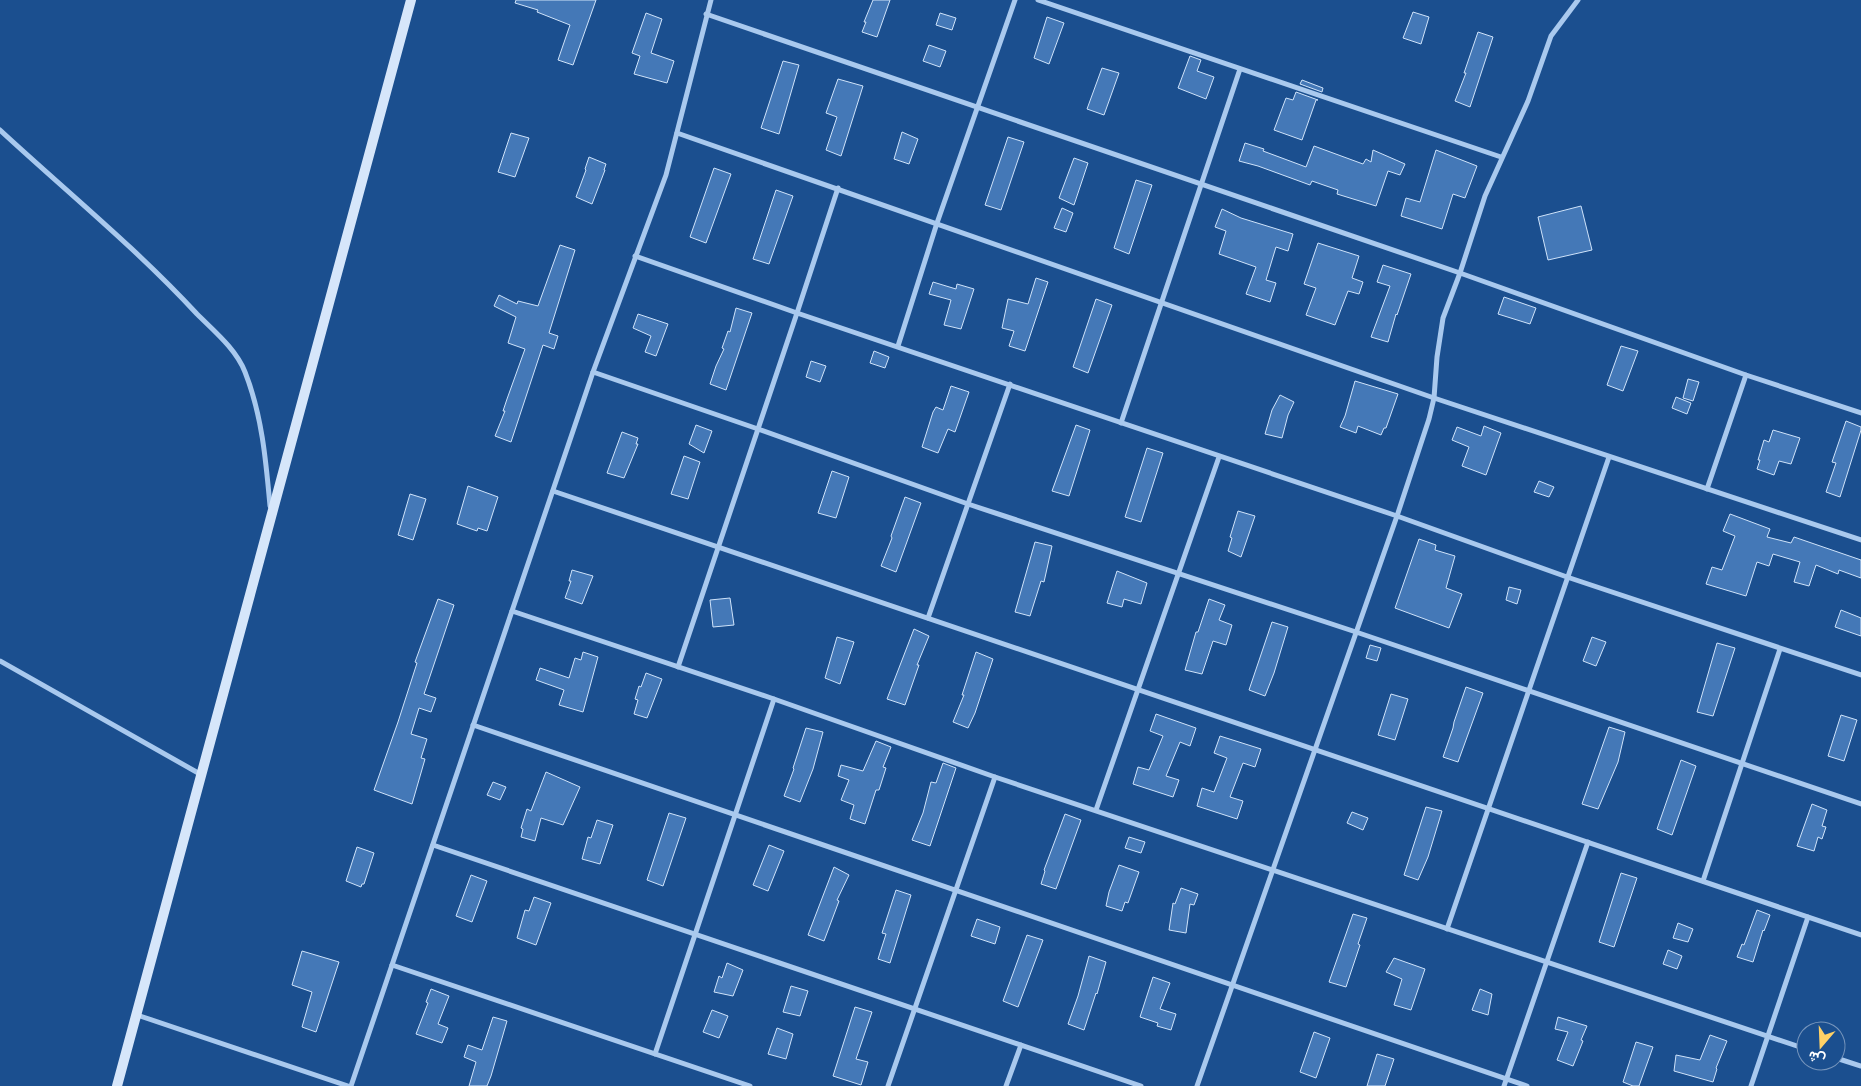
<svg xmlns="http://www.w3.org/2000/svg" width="1861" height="1086" font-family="Overpass,Vazirmatn,sans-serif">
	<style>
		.building { fill: #4478b7; stroke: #cfe3fa }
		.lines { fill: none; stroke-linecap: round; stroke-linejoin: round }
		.minor { stroke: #a9c9ee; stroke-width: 5 }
		.secondary { stroke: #d6e6fa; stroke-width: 10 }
	</style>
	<rect width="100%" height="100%" fill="#1b4f8f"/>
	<g class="building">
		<polygon points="516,0 596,0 573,65 558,60 570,25 537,12 538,10 515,3"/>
		<polygon points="873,0 890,0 877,37 862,32 866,22 864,22"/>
		<polygon points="1413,12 1429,17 1421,44 1403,38"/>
		<polygon points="646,13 662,19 651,53 674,61 667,83 634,74 640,56 632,53"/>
		<polygon points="940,13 956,18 952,30 936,25"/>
		<polygon points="1047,17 1064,23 1049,64 1034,58"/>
		<polygon points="1478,32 1493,37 1470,107 1455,101 1466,73 1464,73"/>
		<polygon points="929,45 946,51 940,67 923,61"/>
		<polygon points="1190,56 1201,60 1197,71 1214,77 1206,99 1178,88"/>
		<polygon points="783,61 799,65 779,134 761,128"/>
		<polygon points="1102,68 1119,73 1104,115 1087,109"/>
		<polygon points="838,79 863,86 841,156 826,150 837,117 826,113"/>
		<polygon points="1302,80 1323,88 1322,92 1300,84"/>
		<polygon points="1296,92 1318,100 1316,100 1302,140 1274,130 1286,98 1293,100"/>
		<polygon points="902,132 918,139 909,164 894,159"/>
		<polygon points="511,133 529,138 515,177 498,172"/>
		<polygon points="1008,137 1024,142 1001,210 985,205"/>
		<polygon points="1245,143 1264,149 1263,151 1306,167 1314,146 1363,164 1366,159 1371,162 1373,150 1405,164 1400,175 1388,171 1376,206 1337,194 1338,190 1312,181 1310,185 1258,166 1239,161"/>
		<polygon points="1436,150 1477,166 1465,198 1453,194 1442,229 1401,216 1406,198 1420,202"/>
		<polygon points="589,157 606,164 604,170 605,170 592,204 576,197 586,170 585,169"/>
		<polygon points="1074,158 1088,163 1074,205 1059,198"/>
		<polygon points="714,168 731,174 706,243 690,237"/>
		<polygon points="1136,180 1152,185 1129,254 1114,248"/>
		<polygon points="776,190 793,196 769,264 753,259"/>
		<polygon points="1581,206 1592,250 1548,260 1538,217"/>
		<polygon points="1062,208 1073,213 1066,232 1054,228"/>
		<polygon points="1222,209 1241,218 1293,234 1288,251 1276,247 1266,280 1276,283 1270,302 1246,294 1256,267 1219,254 1226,231 1215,227"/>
		<polygon points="1318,243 1359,256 1352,278 1363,282 1359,294 1348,291 1335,325 1306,315 1316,288 1304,284"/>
		<polygon points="560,245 575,250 549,333 558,336 554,349 543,345 511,442 495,436 505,411 503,411 507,399 525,349 508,343 516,317 494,306 499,295 517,304 518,301 538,306"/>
		<polygon points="1383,265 1411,274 1397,315 1396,314 1388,342 1371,337 1390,286 1377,282"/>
		<polygon points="1036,278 1048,282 1025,351 1009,346 1014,331 1002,328 1008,299 1028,304"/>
		<polygon points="933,282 956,289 957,284 974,289 961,329 944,325 951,300 929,294"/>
		<polygon points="1504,297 1536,308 1530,324 1498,314"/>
		<polygon points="1096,299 1112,305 1088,373 1073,367"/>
		<polygon points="736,308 752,313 726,390 710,384 716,366 724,349 722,348 728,331 730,332"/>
		<polygon points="638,314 668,324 656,356 645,352 651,336 633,328"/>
		<polygon points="1621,346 1638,351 1623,391 1607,385"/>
		<polygon points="874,351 889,357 885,368 870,363"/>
		<polygon points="811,361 826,366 820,382 806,377"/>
		<polygon points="1688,379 1699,382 1693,401 1683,398"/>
		<polygon points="1355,381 1398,394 1386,428 1384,428 1381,435 1358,426 1356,433 1340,427 1345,416"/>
		<polygon points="951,386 969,392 955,432 948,429 938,453 922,447 933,412 936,407 943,410"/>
		<polygon points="1280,395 1294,402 1288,415 1282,438 1265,434 1272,410"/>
		<polygon points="1676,397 1691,403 1687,414 1672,408"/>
		<polygon points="1846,421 1861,427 1861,430 1840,497 1826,492 1836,463 1832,462"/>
		<polygon points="696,425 712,431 704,453 689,444"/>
		<polygon points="1076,425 1090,430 1069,496 1052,491"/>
		<polygon points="1484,426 1501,433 1486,475 1462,466 1469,447 1452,440 1457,427 1481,436"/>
		<polygon points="1773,430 1800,438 1791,464 1779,461 1774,475 1757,469 1760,460 1758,460 1764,440 1769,442"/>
		<polygon points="622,432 638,438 636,444 638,444 624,478 607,473"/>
		<polygon points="1147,448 1163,453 1141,522 1125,517"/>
		<polygon points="684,456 700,462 688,499 671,494"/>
		<polygon points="832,471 849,477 836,518 818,513"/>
		<polygon points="1539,481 1554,487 1549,497 1534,492"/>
		<polygon points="468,486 498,497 487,531 478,528 477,531 457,524"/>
		<polygon points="410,494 426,499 413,540 398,535"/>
		<polygon points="905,497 921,503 896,572 881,566 892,538 891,536"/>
		<polygon points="1238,511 1255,516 1241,557 1228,551 1232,538 1230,537"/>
		<polygon points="1730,514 1770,529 1767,537 1791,543 1794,537 1861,560 1861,578 1839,570 1838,574 1816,565 1809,586 1794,582 1800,562 1773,554 1769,566 1757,562 1746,596 1706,584 1712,567 1722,570 1735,536 1723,531"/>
		<polygon points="1419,539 1436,545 1435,550 1455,556 1446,588 1462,594 1449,628 1395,608"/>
		<polygon points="1035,542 1052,546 1044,582 1041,581 1030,616 1015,612"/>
		<polygon points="572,570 593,576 582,604 565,598 571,581 569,581"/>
		<polygon points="1117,571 1147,583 1141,604 1124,599 1122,607 1107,603"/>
		<polygon points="1509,587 1521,590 1517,604 1506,600"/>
		<polygon points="730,598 734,625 713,627 710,600"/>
		<polygon points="438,599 454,605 424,694 436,698 431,712 419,708 411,734 427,739 421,758 425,759 412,804 374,790 398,722 417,663 415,662"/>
		<polygon points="1209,599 1225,605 1219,620 1232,625 1226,645 1213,641 1202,674 1185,670 1196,632 1198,632"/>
		<polygon points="1841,610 1861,618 1861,636 1835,627"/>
		<polygon points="1272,622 1288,627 1274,673 1265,696 1249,690"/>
		<polygon points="914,629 929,636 917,665 919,665 905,705 887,699"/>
		<polygon points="837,637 854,642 840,684 825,678"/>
		<polygon points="1592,637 1606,642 1596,666 1583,661"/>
		<polygon points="1717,643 1735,648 1713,716 1697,712"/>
		<polygon points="1370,645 1381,648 1377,661 1366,658"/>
		<polygon points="583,652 598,657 583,712 559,705 564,690 536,680 540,668 569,678 575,658 581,660"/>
		<polygon points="976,652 993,659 975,713 968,728 953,722 964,695 962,695"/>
		<polygon points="646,673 662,679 647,718 634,714 638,700 635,699 639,686 641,687"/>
		<polygon points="1466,687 1483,693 1458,762 1443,757 1453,728 1454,722"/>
		<polygon points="1391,694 1408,699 1395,740 1378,735"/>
		<polygon points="1156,714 1196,728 1190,746 1180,742 1166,776 1179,780 1173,797 1133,784 1138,767 1149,770 1163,736 1150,731"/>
		<polygon points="1841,715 1857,720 1844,761 1828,756"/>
		<polygon points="1609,727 1625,732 1618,762 1598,809 1582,804"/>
		<polygon points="806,728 823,732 813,769 800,802 784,796 794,769 793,768"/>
		<polygon points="1220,736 1261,749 1255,767 1243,763 1230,797 1243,801 1237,819 1197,806 1202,788 1214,792 1227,758 1214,753"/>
		<polygon points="876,741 891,747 883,767 886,768 879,790 876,790 865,824 850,819 854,805 841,800 849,780 838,776 841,765 863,771"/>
		<polygon points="1681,760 1696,766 1672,835 1657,829"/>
		<polygon points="943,763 956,768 930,846 912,840 923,813 931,782 936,783"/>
		<polygon points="546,772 580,787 563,825 541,818 535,841 521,837 523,829 521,828 527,809 531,811"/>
		<polygon points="493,782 506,787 500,800 487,795"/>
		<polygon points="1812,804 1827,810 1822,826 1826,827 1822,839 1818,837 1814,851 1797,846"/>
		<polygon points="1426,807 1442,811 1428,857 1418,880 1404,875"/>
		<polygon points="1352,812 1368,818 1363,830 1347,823"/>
		<polygon points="669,813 686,818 663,886 647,880"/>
		<polygon points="1065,814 1081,820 1056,889 1041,884 1045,871 1044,870"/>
		<polygon points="597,820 613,825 600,864 582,859 588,837 591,838"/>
		<polygon points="1129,837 1145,842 1141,853 1125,848"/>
		<polygon points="769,845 784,851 768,891 753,885"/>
		<polygon points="357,847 374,853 364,884 362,884 361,887 346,881"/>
		<polygon points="1119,865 1139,872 1128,903 1125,902 1122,911 1106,906 1109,892"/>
		<polygon points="834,867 849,875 837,900 839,901 824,941 808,935"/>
		<polygon points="1621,873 1637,878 1614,947 1599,942"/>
		<polygon points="471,875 487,881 472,922 456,916"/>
		<polygon points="1181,888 1198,894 1194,905 1190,904 1186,933 1169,930 1173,903 1175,904"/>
		<polygon points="896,890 911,895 890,963 878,959 886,934 882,933"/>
		<polygon points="534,897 551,903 536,945 517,938 525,910 529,911"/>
		<polygon points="1757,910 1770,915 1764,931 1763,930 1753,962 1737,957 1742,944 1744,945"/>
		<polygon points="1353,914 1367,918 1358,944 1360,945 1346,987 1329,982"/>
		<polygon points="977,919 1000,927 995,944 971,936"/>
		<polygon points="1678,923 1693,929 1688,942 1673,938"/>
		<polygon points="1027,935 1043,940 1018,1007 1003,1001"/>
		<polygon points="1668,950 1682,956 1677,969 1663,964"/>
		<polygon points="302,951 339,962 316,1032 302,1027 312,992 292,985"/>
		<polygon points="1089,956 1106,962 1097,994 1096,993 1084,1030 1068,1024 1078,996"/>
		<polygon points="1394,958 1425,969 1411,1010 1394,1005 1402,979 1386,972"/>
		<polygon points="727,963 743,970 733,996 714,992 719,976 722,978"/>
		<polygon points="1153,977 1170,983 1160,1009 1176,1014 1171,1030 1157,1026 1158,1023 1140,1017"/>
		<polygon points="791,986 808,991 800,1016 783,1012"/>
		<polygon points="431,989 449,996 438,1024 448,1028 442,1043 416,1034 428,1003 426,1002"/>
		<polygon points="1480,989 1492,994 1488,1015 1472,1010"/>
		<polygon points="855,1007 872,1012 856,1059 868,1062 861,1085 833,1076"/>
		<polygon points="712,1010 728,1016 719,1038 703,1032"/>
		<polygon points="493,1017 507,1021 491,1076 487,1086 469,1086 476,1062 464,1057 468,1045 482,1050"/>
		<polygon points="1558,1017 1587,1026 1581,1040 1583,1041 1573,1066 1557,1060 1568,1032 1555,1029"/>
		<polygon points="777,1028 793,1034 786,1059 768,1054"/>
		<polygon points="1314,1032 1330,1038 1316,1078 1300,1072"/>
		<polygon points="1710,1035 1727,1041 1716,1068 1717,1069 1713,1082 1674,1071 1676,1055 1700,1060"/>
		<polygon points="1636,1042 1653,1047 1639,1086 1633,1086 1623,1082"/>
		<polygon points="1377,1054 1394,1059 1385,1086 1367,1086"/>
	</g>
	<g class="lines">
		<g class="minor">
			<polyline points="1038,0 1501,157"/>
			<polyline points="706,14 1460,273 1746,375 1861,413"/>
			<path d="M 0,130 C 66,191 136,248 197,314 C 214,331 236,349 245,372 C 262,415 266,461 270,506"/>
			<polyline points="677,133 1434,398 1861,540"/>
			<polyline points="635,256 797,313 1397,516 1567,577 1861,675"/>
			<polyline points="898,346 937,223 1015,0"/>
			<polyline points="593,372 758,429 968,504 1356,632 1861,804"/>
			<polyline points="1121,423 1240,69"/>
			<polyline points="1707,489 1746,375"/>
			<polyline points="553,491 1861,935"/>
			<polyline points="512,611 774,699 995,777 1806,1049"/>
			<polyline points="928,618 1010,384"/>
			<polyline points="0,661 200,774"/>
			<polyline points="678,667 797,313 838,188"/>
			<polyline points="473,725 1527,1086"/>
			<polyline points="1096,810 1219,457"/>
			<polyline points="433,845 1141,1086"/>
			<polyline points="1703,881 1780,649"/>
			<polyline points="1447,929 1609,457"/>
			<polyline points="392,965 750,1086"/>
			<polyline points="137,1015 348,1086"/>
			<polyline points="655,1054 774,699"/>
			<polyline points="1836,1058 1861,1066"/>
			<polyline points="351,1086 593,372 666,175 711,0"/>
			<polyline points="888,1086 995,777"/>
			<polyline points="1006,1086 1021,1045"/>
			<polyline points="1197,1086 1397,516 1429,419 1434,398 1437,357 1443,318 1460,273 1485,196 1528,101 1551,36 1578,0"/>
			<polyline points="1504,1086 1588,842"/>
			<polyline points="1751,1086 1808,917"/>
		</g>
		<polyline class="secondary" points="117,1086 411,0"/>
	</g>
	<g transform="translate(1821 1046) rotate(199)"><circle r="24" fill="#1b4f8f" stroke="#7695bc"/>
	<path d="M0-4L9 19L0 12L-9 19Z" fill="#ffd166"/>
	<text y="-8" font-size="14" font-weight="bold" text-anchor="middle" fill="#ffffff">ش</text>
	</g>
</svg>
